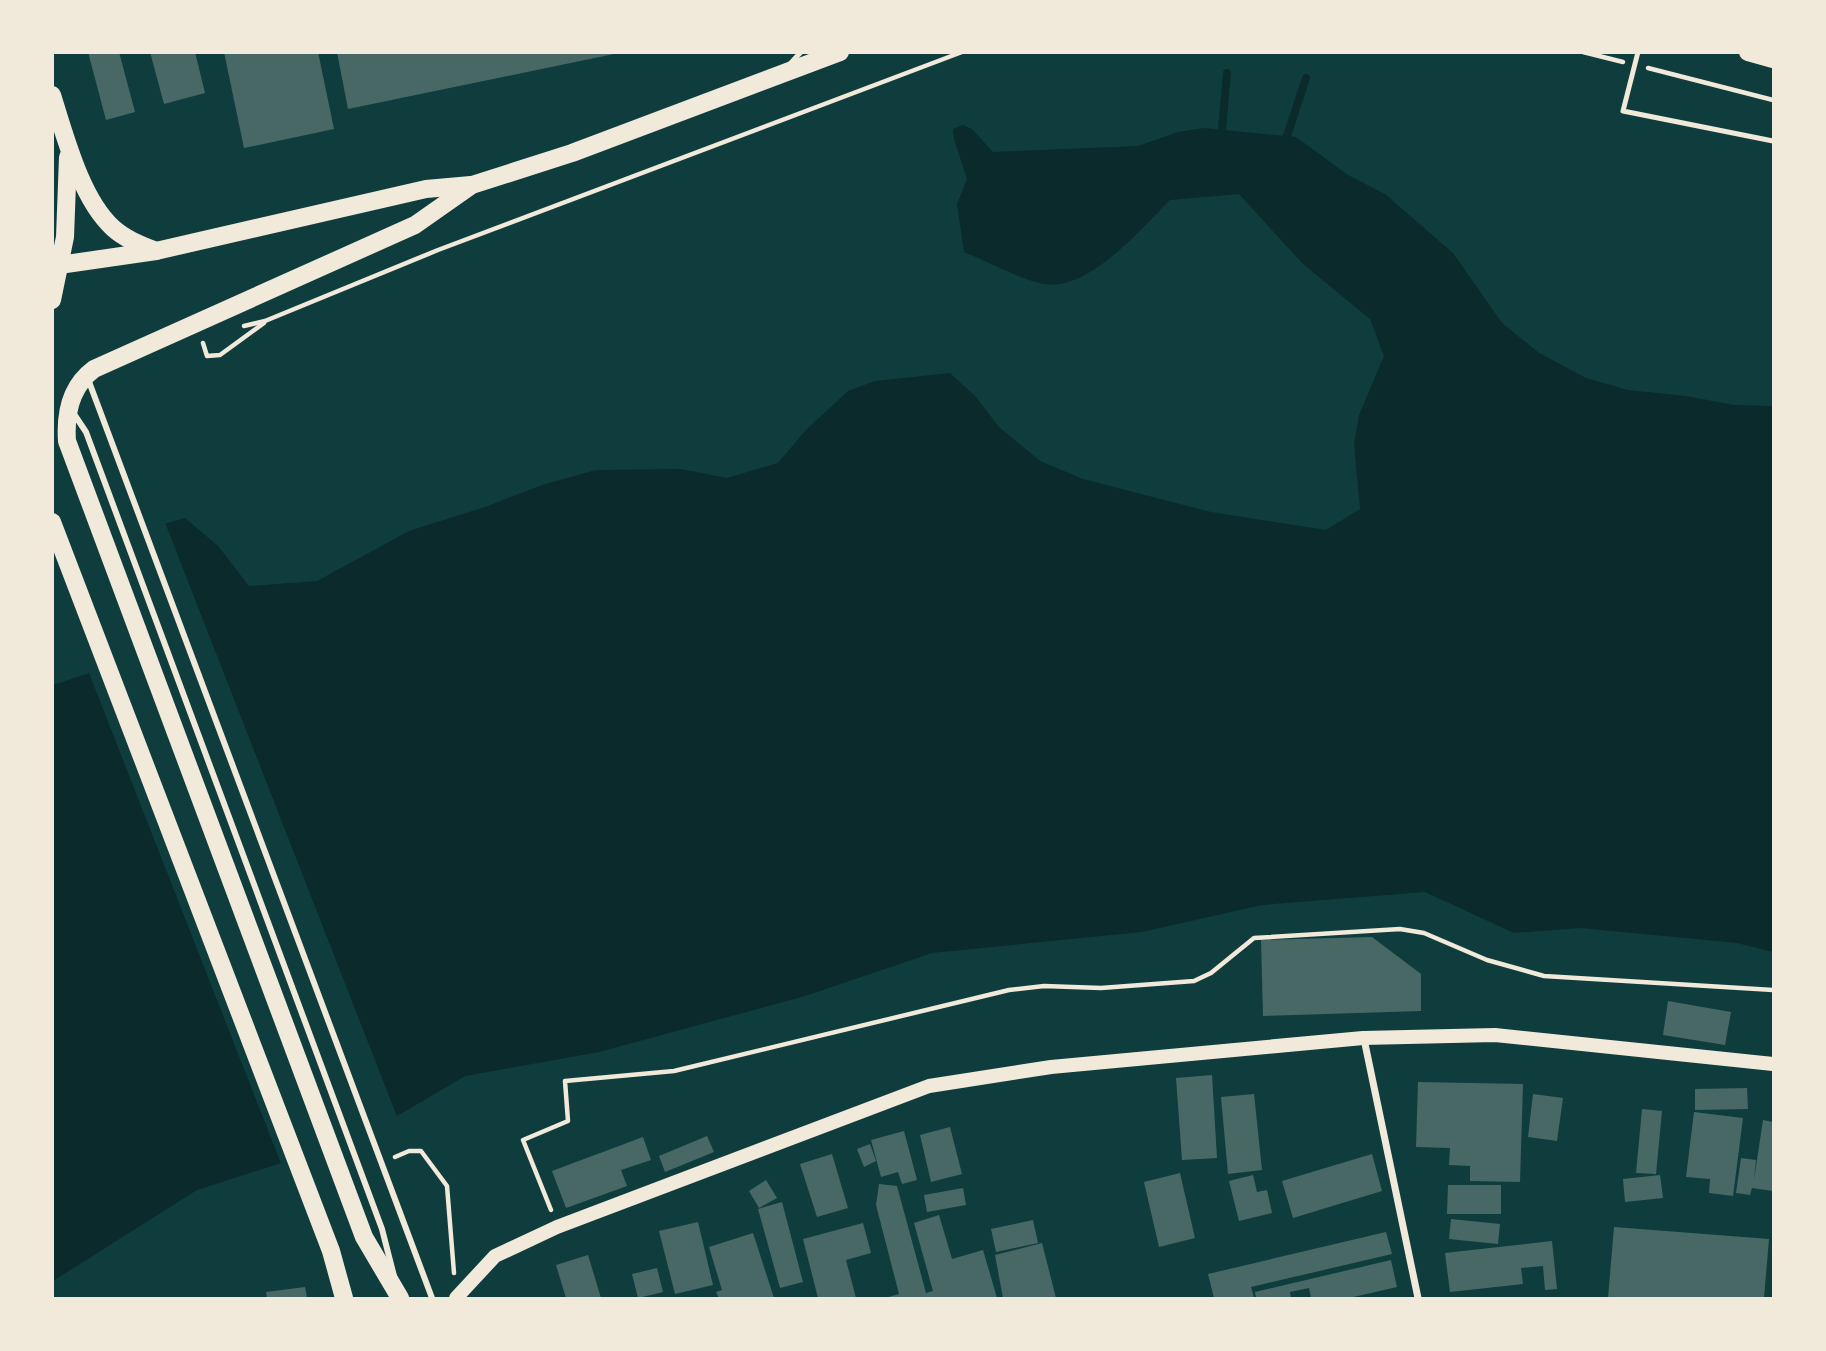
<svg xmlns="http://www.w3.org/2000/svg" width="1826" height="1351" font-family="Lora,serif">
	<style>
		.water { fill: #0a2a2b }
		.pier { fill: #0f3d3e }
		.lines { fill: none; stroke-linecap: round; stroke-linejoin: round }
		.stream { stroke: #0a2a2b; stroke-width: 8 }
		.building { fill: #486865 }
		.path { stroke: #f1e9da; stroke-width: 4.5 }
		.service { stroke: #f1e9da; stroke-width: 5 }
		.pedestrian { stroke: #f1e9da; stroke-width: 6 }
		.minor { stroke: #f1e9da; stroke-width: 7 }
		.secondary { stroke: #f1e9da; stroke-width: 14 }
		.primary { stroke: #f1e9da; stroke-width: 18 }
	</style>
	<rect width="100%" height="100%" fill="#0f3d3e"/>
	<path class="water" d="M 963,125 L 972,129 L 993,152 L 1138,146 L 1178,132 L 1204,128 L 1296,137 L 1348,175 L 1385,194 L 1453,253 L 1502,323 L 1539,353 L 1586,378 L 1628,390 L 1686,396 L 1734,405 L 1773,406 L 1773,952 L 1737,943 L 1581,928 L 1514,933 L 1425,892 L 1262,905 L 1142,932 L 932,953 L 805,996 L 599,1052 L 465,1076 L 397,1116 L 281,1163 L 197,1190 L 53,1281 L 53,685 L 89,673 L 150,528 L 185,518 L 218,546 L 249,586 L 317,581 L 409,531 L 485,507 L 542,485 L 596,470 L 681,469 L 727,478 L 778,463 L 805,431 L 848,391 L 875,381 L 950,373 L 976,397 L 999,427 L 1040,461 L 1083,479 L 1211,512 L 1326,530 L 1360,509 L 1354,444 L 1359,415 L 1384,356 L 1370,319 L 1303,264 L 1239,194 L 1170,200 C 1141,229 1085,296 1039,283 C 1014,276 989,262 964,252 L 957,204 L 967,179 L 954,139 L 953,129 Z"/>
	<polygon class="pier" points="164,520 398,1119 282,1166 87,668 100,632 104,583 124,550 148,525"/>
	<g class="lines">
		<g class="stream">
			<polyline points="1221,140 1227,73"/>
			<polyline points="1284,145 1306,78"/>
		</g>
	</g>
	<g class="building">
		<polygon points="88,52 119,52 135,112 106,120"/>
		<polygon points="150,52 195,52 205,93 164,104"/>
		<polygon points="224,52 318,52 334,129 244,148"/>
		<polygon points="337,52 614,52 614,54 348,109"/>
		<polygon points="1372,937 1421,974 1421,1011 1263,1016 1261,940"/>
		<polygon points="1668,1001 1731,1012 1725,1045 1663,1035"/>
		<polygon points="1212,1075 1217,1158 1182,1160 1176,1078"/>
		<polygon points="1418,1082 1523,1084 1520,1182 1470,1181 1470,1166 1449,1165 1450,1148 1416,1147"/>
		<polygon points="1747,1088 1748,1109 1695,1110 1695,1089"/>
		<polygon points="1254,1094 1262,1170 1228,1174 1221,1097"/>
		<polygon points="1533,1094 1563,1098 1557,1141 1528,1137"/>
		<polygon points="1642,1109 1662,1111 1656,1174 1636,1173"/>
		<polygon points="1694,1112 1743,1118 1733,1196 1709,1193 1710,1179 1686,1177"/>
		<polygon points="1763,1120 1773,1122 1773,1191 1752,1188 1750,1195 1736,1193 1741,1158 1756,1160 1754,1180"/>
		<polygon points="950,1127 962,1174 931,1182 920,1135"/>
		<polygon points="904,1131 917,1180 902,1184 898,1172 881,1177 871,1140"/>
		<polygon points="707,1136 714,1152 665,1172 659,1156"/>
		<polygon points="643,1137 651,1160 621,1170 627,1186 566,1208 552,1171"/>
		<polygon points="870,1144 876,1161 864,1167 857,1149"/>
		<polygon points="832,1154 848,1208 817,1217 800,1164"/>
		<polygon points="1372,1154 1382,1191 1293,1218 1282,1181"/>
		<polygon points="1180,1173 1195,1238 1159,1247 1144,1182"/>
		<polygon points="1253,1175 1257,1192 1267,1190 1272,1213 1239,1221 1229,1181"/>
		<polygon points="1660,1175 1663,1198 1625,1202 1623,1179"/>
		<polygon points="766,1180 777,1198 759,1208 749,1191"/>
		<polygon points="879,1184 897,1186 926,1293 933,1291 914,1223 939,1215 952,1259 983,1250 997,1298 885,1298 899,1294 876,1205"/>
		<polygon points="1448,1185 1501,1185 1501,1214 1447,1214"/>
		<polygon points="963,1188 966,1205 927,1212 924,1195"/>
		<polygon points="782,1202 803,1282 780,1288 758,1209"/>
		<polygon points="1451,1219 1500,1224 1498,1244 1449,1239"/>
		<polygon points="1033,1220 1038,1243 996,1252 991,1229"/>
		<polygon points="698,1222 713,1285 675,1294 659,1231"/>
		<polygon points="863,1223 871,1253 846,1260 856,1298 818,1298 803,1239"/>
		<polygon points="1614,1227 1769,1239 1764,1298 1608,1298"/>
		<polygon points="1386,1232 1392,1254 1251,1287 1254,1298 1214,1298 1208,1274"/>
		<polygon points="753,1233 774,1298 719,1298 716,1292 722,1290 709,1247"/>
		<polygon points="1552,1241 1557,1289 1545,1290 1543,1266 1521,1268 1523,1284 1450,1292 1445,1253"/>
		<polygon points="1042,1243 1056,1298 1003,1298 995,1255"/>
		<polygon points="588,1255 601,1298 566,1298 556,1265"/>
		<polygon points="1391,1260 1397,1287 1349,1298 1311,1298 1309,1288 1290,1292 1291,1298 1256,1298 1255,1292"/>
		<polygon points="657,1268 663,1292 638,1298 632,1274"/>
		<polygon points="305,1287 307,1298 267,1298 266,1292"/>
	</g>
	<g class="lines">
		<g class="path">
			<polyline points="1583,52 1623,62"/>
			<polyline points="1648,68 1773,100"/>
			<polyline points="244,326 265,321 438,250 962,52"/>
			<polyline points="203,343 207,356 220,355 264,323"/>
			<polyline points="395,1157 409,1151 421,1151 447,1186 454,1273"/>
			<polyline points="551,1210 523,1140 568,1121 565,1081 674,1071 1009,990 1044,986 1101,988 1194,981 1211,973 1254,938 1400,929 1424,933 1487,960 1544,976 1773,990"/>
		</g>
		<g class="service">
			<polyline points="1638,52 1623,111 1773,141"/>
			<polyline points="789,65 801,52"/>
		</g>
		<g class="pedestrian">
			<polyline points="88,379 432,1298"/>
			<polyline points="72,411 86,432 382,1229 394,1276"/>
		</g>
		<polyline class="minor" points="1364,1039 1418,1298"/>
		<polyline class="secondary" points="456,1298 495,1256 557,1227 929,1086 1051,1067 1363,1038 1495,1035 1773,1064"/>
		<g class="primary">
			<polyline points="1748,52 1773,59"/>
			<path d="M 52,95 C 65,136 81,199 113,228 C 125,239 141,245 156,251"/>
			<polyline points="52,266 156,251 426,189 471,185"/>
			<polyline points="52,300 65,237 68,157"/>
			<polyline points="52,522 331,1251 344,1298"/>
			<path d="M 400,1298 L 364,1237 L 67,441 C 65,412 71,386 94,369 L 415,225 L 472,185 L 572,153 L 840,52"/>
		</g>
	</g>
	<rect width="1826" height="1351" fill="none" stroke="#f1e9da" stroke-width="108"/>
</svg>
